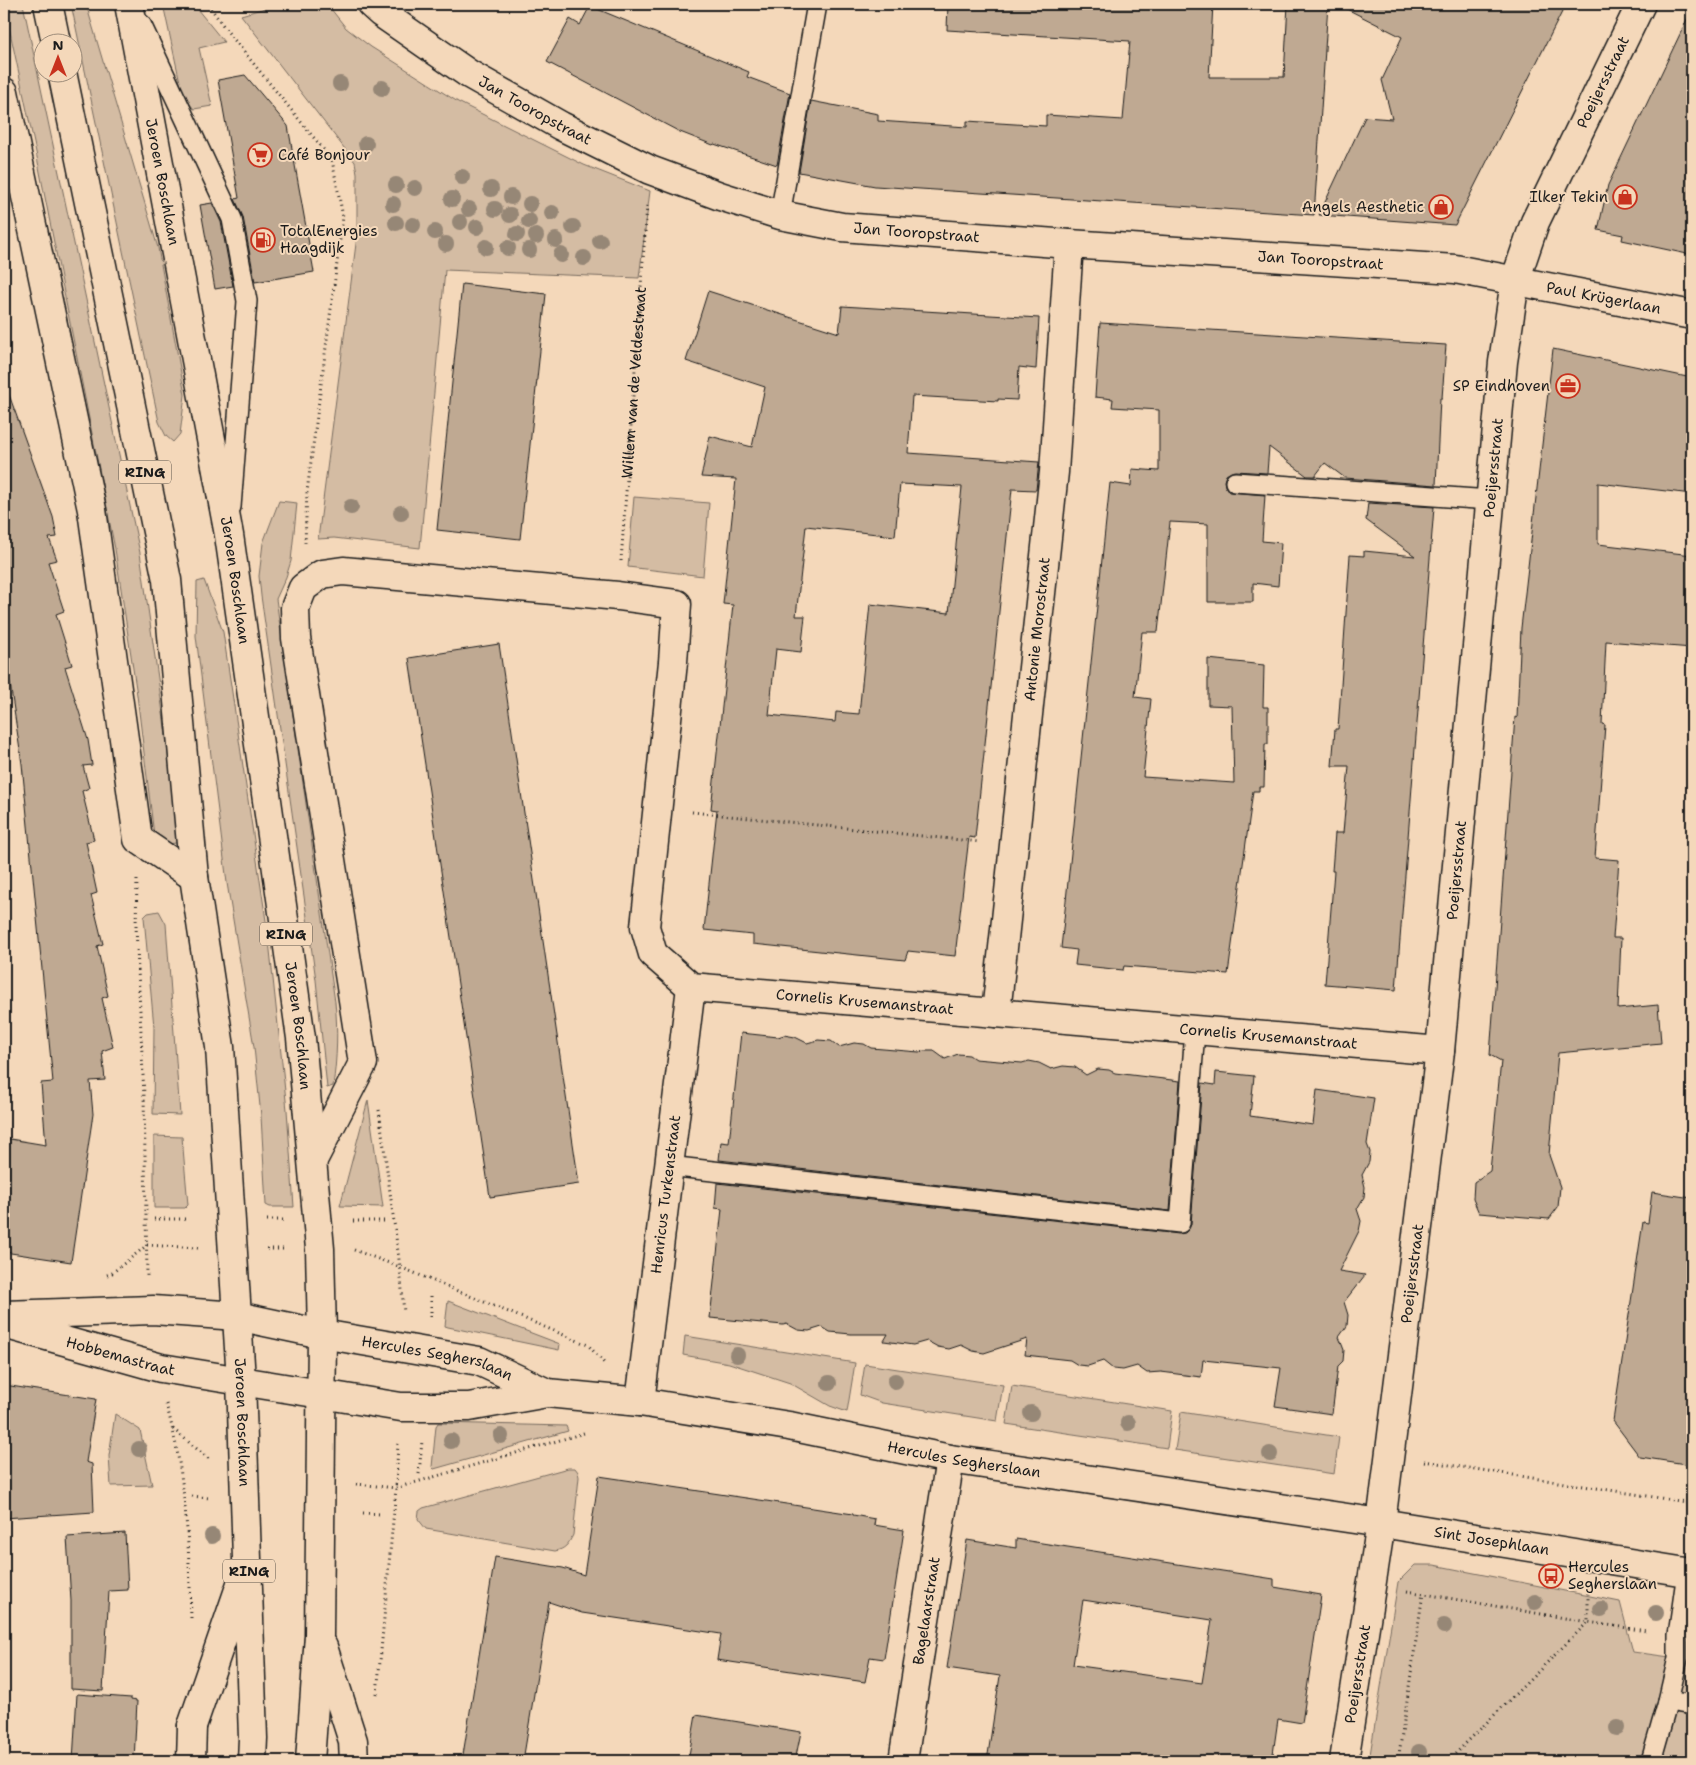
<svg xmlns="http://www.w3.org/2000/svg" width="1696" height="1765" font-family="'Shantell Sans',sans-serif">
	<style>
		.green { fill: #d4bca3; stroke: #786c60 }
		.building { fill: #bfa992; stroke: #1c1c1c; fill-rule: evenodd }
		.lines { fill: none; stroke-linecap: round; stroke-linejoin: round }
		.service-casing { stroke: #1c1c1c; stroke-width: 22 }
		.minor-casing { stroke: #1c1c1c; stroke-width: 31 }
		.tertiary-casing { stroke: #1c1c1c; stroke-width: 31 }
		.primary-casing { stroke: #1c1c1c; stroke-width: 31 }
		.path { stroke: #1c1c1c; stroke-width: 3; stroke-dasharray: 1 4; stroke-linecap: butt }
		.service { stroke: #f4d8ba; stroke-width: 19 }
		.minor { stroke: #f4d8ba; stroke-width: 28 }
		.tertiary { stroke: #f4d8ba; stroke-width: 28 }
		.primary { stroke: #f4d8ba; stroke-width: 28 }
		.tree { fill: #968776 }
		.labels { text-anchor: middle; stroke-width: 4; stroke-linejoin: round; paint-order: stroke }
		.shield { fill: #f4d8ba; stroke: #5d544b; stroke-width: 1 }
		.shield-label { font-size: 14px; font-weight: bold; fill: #1c1c1c }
		.street-label { font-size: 15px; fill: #1c1c1c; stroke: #f4d8ba }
		.poi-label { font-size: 15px; fill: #1c1c1c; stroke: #f4d8ba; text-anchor: start }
	</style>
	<rect width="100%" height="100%" fill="#f4d8ba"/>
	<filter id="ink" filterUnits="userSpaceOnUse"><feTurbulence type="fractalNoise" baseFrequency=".02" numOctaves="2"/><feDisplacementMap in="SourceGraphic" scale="10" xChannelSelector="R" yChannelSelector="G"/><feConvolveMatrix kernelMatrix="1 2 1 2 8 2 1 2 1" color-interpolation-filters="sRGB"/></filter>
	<g filter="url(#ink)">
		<g class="green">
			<polygon points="4,4 23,4 140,553 164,720 178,839 176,843 158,845 154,835 137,695 115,549 37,157"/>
			<polygon points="71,4 86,4 158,248 185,395 180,434 173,442 166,436 159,422"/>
			<polygon points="163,4 193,4 224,42 199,48 212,106 194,109 183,96"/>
			<polygon points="279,4 327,4 346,28 371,47 458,102 584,165 650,191 639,278 445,270 420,548 334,538 318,539 357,236 357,173 355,162 241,15"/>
			<polygon points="634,497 709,503 703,576 628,567"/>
			<path d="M 279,501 L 297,503 L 291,561 L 286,577 L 276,599 L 335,1002 C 338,1030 337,1058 333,1086 L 327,1088 L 316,980 L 261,596 L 259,576 L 263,543 Z"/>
			<polygon points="204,580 223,632 269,941 287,1110 294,1207 270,1207 266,1205 261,1116 254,1047 227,883 196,636 197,582"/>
			<polygon points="159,911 166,924 180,1115 153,1114 154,1027 144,917 148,913"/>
			<polygon points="368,1100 383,1207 340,1206"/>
			<polygon points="154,1136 182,1137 188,1205 185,1208 154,1208"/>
			<polygon points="448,1301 560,1344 559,1350 448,1327 445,1326"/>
			<polygon points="685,1336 855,1363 847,1412 830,1406 790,1383 729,1363 683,1355"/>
			<polygon points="865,1364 1003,1385 997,1421 882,1403 860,1395"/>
			<polygon points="1012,1386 1172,1411 1167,1448 1006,1424"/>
			<polygon points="1181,1412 1339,1437 1334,1474 1175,1450"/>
			<polygon points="115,1414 140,1430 152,1485 111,1486 109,1456"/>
			<polygon points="438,1423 566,1426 568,1431 434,1469 432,1467 436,1426"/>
			<path d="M 568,1468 L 575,1468 L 578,1472 L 579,1477 L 573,1535 C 568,1545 565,1549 555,1551 L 426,1529 L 418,1519 L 419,1511 L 423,1508 Z"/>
			<polygon points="1415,1565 1434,1565 1620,1602 1633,1652 1692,1660 1692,1761 1369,1761 1398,1582"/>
		</g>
		<g class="building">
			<polygon points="948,4 1213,4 1209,77 1284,77 1288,4 1328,4 1314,215 875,186 799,172 811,101 878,114 878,121 967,127 967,121 1046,126 1046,115 1123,120 1130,41 947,30"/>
			<polygon points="1337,4 1566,4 1455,225 1319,215 1365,117 1392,119 1382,80 1402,37"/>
			<polygon points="590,6 749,72 747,77 790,93 777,165 714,144 713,145 680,132 547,62 570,19 580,25"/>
			<polygon points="1692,9 1692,255 1622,240 1623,235 1598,230 1608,185"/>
			<polygon points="245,75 288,126 314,272 255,282 243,217 235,199 239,198 218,80"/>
			<polygon points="212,203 221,222 233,286 215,289 200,205"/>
			<polygon points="462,284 546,294 520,539 437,530"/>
			<path d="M 708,291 L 839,333 L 842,306 L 1039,318 L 1036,369 L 1019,367 L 1017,400 L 998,399 L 998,401 L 912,396 L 908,453 L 1039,462 L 1036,490 L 1012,489 L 975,838 L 969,837 L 955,956 L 908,951 L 905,960 L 753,944 L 753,935 L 704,930 L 717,810 L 711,809 L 733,605 L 723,604 L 736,479 L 701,477 L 710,436 L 752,447 L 765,387 L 686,361 ZM 900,484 L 962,487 L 949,613 L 870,604 L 859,714 L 836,712 L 835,722 L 769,715 L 776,649 L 801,652 L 805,616 L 796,616 L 806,526 L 895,536 Z"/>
			<polygon points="1100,323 1446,345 1442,398 1440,398 1436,485 1345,478 1325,463 1315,476 1307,476 1269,447 1267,473 1236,471 1231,472 1226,475 1224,481 1225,486 1229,492 1265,495 1262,541 1281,543 1278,586 1253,583 1253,602 1208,602 1208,524 1170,522 1158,632 1142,632 1135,697 1151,699 1143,777 1234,783 1232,706 1208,705 1208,659 1264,665 1263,707 1268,707 1268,744 1265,744 1264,787 1259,787 1259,791 1253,791 1228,974 1124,966 1123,970 1075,965 1077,950 1061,948 1110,483 1131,486 1132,469 1159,471 1159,410 1112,407 1113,399 1095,397"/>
			<polygon points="1553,349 1692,378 1692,494 1598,483 1598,544 1692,555 1692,648 1606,641 1602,724 1605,725 1595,858 1619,860 1613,938 1621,938 1618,1009 1658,1005 1661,1043 1558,1053 1549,1155 1560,1187 1558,1207 1549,1219 1479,1213 1473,1199 1474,1182 1490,1171 1501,1061 1490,1055 1515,717 1517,718 1521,628"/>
			<polygon points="8,392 53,517 57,537 49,538 57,560 48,562 64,611 56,614 72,665 65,667 88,740 92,765 83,766 89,788 82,791 94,840 86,842 97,893 91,895 103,944 97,946 108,996 102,998 113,1047 102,1051 105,1080 90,1081 93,1114 71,1262 4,1252 4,1138 46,1145 41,1083 53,1082 22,764 4,643 4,393"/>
			<polygon points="1368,503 1434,507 1396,990 1325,984 1334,871 1332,871 1335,833 1343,833 1349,766 1332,766 1335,729 1338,729 1350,555 1364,556 1364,551 1415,556 1366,520"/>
			<polygon points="499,644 579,1184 490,1197 409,658"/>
			<polygon points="741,1033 778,1037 784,1035 795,1037 807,1043 818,1040 831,1041 839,1047 854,1043 864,1044 871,1048 919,1052 924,1051 934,1051 945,1059 958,1054 969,1055 975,1059 1022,1063 1029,1061 1039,1063 1051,1069 1063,1066 1075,1067 1086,1075 1098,1069 1109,1070 1115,1073 1180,1081 1170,1211 719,1160 721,1142 729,1143"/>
			<polygon points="1216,1072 1254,1076 1250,1116 1313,1125 1317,1090 1374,1098 1367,1144 1370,1152 1369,1162 1362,1175 1365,1187 1364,1197 1357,1209 1361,1221 1359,1231 1339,1271 1365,1275 1344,1302 1348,1315 1347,1326 1339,1337 1344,1350 1343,1361 1338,1366 1332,1414 1275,1406 1281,1368 1203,1360 1201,1377 1161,1372 1147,1373 1137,1366 1123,1370 1113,1369 1103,1361 1088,1366 1078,1365 1070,1360 1025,1355 1027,1339 984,1353 973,1351 961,1345 949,1349 938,1347 927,1341 913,1345 884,1341 888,1334 851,1334 830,1332 822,1327 809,1331 798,1330 787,1324 783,1325 710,1318 722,1209 715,1208 717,1183 1179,1234 1185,1233 1189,1229 1191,1224 1202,1083 1215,1085"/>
			<polygon points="1652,1192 1692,1198 1692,1359 1687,1395 1692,1396 1692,1465 1640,1457 1613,1421 1643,1222 1648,1223"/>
			<polygon points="4,1385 96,1399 86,1462 92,1464 94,1512 4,1518"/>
			<polygon points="599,1476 853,1514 853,1515 875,1519 874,1525 904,1530 884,1659 870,1657 865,1682 717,1660 721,1634 582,1613 549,1602 523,1761 462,1761 495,1557 563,1568 584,1575"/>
			<polygon points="125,1533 128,1590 109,1591 103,1691 71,1689 71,1601 67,1537"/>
			<path d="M 1016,1539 L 1274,1579 L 1274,1587 L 1321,1595 L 1302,1723 L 1278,1719 L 1272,1761 L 987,1761 L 1000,1676 L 947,1668 L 967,1540 L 1016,1548 ZM 1083,1600 L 1212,1620 L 1202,1683 L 1073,1665 Z"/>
			<polygon points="77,1694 131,1698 131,1700 137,1701 134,1761 73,1761"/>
			<polygon points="696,1715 801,1732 795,1761 688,1761"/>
		</g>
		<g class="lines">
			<g class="service-casing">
				<g id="service">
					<polyline points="141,24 232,219 247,301 231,507"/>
					<polyline points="780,215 817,4"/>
					<polyline points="1235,482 1490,500"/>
					<polyline points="668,1166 1180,1223 1195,1031"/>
					<polyline points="1668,1701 1692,1705"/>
					<polyline points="1651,1761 1668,1701 1678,1658 1678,1635 1687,1572"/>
				</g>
			</g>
			<g class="minor-casing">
				<g id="minor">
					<path id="s2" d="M 371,4 L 381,13 L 469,74 L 561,126 L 650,170 L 720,196 L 780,215 L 842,227 L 1069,244 L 1455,269 L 1692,315"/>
					<polyline points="4,92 92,510 138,839 194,877"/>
					<path id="s3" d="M 996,1013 L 1054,472 L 1069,244"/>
					<path id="s4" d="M 313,1160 L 363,1063 L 296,638 L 295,608 L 303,588 L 322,574 L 343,571 L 618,596 L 677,604 L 673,662 L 645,927 L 653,954 L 691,987 L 1440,1051"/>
					<path id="s5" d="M 640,1402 L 691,987"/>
					<path id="s6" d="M 903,1761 L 950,1459"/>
					<path id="s7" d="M 1344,1761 L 1381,1523 L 1440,1051 L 1503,362 L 1515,281 L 1535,222 L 1641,4"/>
				</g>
			</g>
			<g class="tertiary-casing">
				<g id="tertiary">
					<path id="s8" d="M 4,1315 L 153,1310 L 237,1316 L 322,1334 L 479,1361 L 547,1393"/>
					<path id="s9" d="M 4,1324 L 161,1368 L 401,1407 L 469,1407 L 547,1393 L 640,1402 L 789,1426 L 950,1459 L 1381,1523 L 1692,1573"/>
					<polyline points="191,1761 192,1726"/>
				</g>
			</g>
			<g class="primary-casing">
				<g id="primary">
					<polyline points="48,4 56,42"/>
					<path id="s10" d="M 129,4 L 229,535 L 301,1038 L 320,1249 L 322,1334 L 319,1635 L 310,1761"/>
					<path id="s11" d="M 62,72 L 167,580 L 194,877 L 220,1047 L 241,1380 L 253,1738 L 252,1761"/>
					<polyline points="323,1647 353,1741 354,1761"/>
					<polyline points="192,1726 243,1578"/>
				</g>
			</g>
			<g class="path">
				<polyline points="208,4 227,31 332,160 343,217 307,492 305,543"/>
				<path id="s1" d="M 621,561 L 647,205"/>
				<polyline points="692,812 980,842"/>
				<polyline points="137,880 136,926 144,1096 147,1276"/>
				<polyline points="379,1110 400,1267 404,1313"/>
				<polyline points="154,1219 186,1219"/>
				<polyline points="267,1220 283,1220"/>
				<polyline points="353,1221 385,1221"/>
				<polyline points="147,1245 198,1248"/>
				<polyline points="267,1249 286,1249"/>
				<polyline points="354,1250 400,1267 588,1345 604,1363"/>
				<polyline points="107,1275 112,1273 146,1246"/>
				<polyline points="431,1317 431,1292"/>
				<path d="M 166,1404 C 186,1473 189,1547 191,1618"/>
				<polyline points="173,1429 209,1459"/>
				<polyline points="1424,1461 1692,1503"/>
				<polyline points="419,1474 422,1441"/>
				<polyline points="356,1484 396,1488 584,1433"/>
				<polyline points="192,1496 209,1498"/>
				<polyline points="363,1513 381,1514"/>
				<polyline points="1407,1591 1588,1622 1647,1631"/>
				<polyline points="377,1694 396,1488 398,1441"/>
				<polyline points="1398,1761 1423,1593"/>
				<polyline points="1448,1761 1588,1622 1588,1592"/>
			</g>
			<use href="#service" class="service"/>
			<use href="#minor" class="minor"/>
			<use href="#tertiary" class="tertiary"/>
			<use href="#primary" class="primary"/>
		</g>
		<g class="tree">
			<circle cx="340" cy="84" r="8"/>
			<circle cx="382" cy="88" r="8"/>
			<circle cx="366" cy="144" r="8"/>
			<circle cx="462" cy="177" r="8"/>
			<circle cx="396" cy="185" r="8"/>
			<circle cx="415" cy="188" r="8"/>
			<circle cx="491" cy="189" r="8"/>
			<circle cx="511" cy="197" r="8"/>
			<circle cx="452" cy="199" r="8"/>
			<circle cx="393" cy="204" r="8"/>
			<circle cx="530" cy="204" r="8"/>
			<circle cx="469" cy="209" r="8"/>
			<circle cx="495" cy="209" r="8"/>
			<circle cx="552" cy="213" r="8"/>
			<circle cx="510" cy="215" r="8"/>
			<circle cx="529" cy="221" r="8"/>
			<circle cx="460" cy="222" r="8"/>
			<circle cx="396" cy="223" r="8"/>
			<circle cx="413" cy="225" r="8"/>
			<circle cx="477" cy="227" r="8"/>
			<circle cx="573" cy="227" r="8"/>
			<circle cx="435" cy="232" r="8"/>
			<circle cx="517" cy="234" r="8"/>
			<circle cx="536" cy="236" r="8"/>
			<circle cx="556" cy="240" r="8"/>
			<circle cx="600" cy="241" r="8"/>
			<circle cx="446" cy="244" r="8"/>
			<circle cx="486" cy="247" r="8"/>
			<circle cx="508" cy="248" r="8"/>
			<circle cx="529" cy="250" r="8"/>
			<circle cx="561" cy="255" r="8"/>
			<circle cx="584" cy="258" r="8"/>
			<circle cx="351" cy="507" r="8"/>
			<circle cx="401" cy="513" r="8"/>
			<circle cx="737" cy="1355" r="8"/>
			<circle cx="895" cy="1381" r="8"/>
			<circle cx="829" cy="1383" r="8"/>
			<circle cx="1031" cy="1413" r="8"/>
			<circle cx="1128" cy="1423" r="8"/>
			<circle cx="501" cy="1436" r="8"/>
			<circle cx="451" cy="1441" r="8"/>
			<circle cx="139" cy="1449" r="8"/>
			<circle cx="1270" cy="1454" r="8"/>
			<circle cx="212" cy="1536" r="8"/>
			<circle cx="1535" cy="1602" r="8"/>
			<circle cx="1601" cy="1609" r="8"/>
			<circle cx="1656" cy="1613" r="8"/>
			<circle cx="1444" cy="1626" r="8"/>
			<circle cx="1617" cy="1728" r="8"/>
			<circle cx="1419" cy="1752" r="8"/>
		</g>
	</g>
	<defs>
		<g id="supermarket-ring" transform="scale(1.25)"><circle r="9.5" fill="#f4d8ba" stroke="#c8321e" stroke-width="1.5"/><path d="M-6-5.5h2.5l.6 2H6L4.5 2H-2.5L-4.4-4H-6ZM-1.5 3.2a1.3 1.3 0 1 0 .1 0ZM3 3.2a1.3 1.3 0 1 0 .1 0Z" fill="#c8321e"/></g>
		<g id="shop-ring" transform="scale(1.25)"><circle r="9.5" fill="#f4d8ba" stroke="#c8321e" stroke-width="1.5"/><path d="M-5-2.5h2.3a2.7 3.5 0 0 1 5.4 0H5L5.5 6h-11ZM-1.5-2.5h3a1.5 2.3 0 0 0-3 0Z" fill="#c8321e"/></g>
		<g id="fuel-ring" transform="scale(1.25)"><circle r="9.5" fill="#f4d8ba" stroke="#c8321e" stroke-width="1.5"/><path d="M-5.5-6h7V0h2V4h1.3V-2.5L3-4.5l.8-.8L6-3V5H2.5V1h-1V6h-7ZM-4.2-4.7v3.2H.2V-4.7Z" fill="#c8321e"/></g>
		<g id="office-ring" transform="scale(1.25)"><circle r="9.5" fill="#f4d8ba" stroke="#c8321e" stroke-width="1.5"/><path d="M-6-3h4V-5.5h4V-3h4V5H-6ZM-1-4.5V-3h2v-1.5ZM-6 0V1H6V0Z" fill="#c8321e"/></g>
		<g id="bus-ring" transform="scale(1.25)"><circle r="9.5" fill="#f4d8ba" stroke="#c8321e" stroke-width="1.5"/><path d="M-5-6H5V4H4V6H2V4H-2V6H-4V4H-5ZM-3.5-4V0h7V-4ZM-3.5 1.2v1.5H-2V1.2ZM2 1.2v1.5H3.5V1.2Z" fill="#c8321e"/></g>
	</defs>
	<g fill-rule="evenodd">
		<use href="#supermarket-ring" x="260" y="155"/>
		<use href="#shop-ring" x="1625" y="197"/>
		<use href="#shop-ring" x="1441" y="207"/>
		<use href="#fuel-ring" x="263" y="240"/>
		<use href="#office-ring" x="1568" y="386"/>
		<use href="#bus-ring" x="1551" y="1576"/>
	</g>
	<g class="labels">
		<g class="shield">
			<rect x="119" y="460.5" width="52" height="23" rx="4"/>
			<rect x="260" y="922.5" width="52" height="23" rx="4"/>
			<rect x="223" y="1559.5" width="52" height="23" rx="4"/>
		</g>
		<g class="shield-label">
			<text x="145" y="477">RING</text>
			<text x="286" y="939">RING</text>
			<text x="249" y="1576">RING</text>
		</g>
		<g class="street-label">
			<text dy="5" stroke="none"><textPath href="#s7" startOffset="1708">Poeijersstraat</textPath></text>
			<text dy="5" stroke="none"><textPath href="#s2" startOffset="196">Jan Tooropstraat</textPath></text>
			<text dy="5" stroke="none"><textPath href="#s10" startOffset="181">Jeroen Boschlaan</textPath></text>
			<text dy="5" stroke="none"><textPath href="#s2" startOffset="601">Jan Tooropstraat</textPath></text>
			<text dy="5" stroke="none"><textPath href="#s2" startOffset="1006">Jan Tooropstraat</textPath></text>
			<text dy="5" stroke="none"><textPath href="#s2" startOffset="1292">Paul Krügerlaan</textPath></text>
			<text dy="5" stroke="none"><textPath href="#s1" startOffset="179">Willem van de Veldestraat</textPath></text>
			<text dy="5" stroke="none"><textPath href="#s7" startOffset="1302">Poeijersstraat</textPath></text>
			<text dy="5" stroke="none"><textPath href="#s10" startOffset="586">Jeroen Boschlaan</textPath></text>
			<text dy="5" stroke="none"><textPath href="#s3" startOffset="386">Antonie Morostraat</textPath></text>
			<text dy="5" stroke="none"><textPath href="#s7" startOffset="898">Poeijersstraat</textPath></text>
			<text dy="5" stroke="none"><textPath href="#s4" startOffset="1549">Cornelis Krusemanstraat</textPath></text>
			<text dy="5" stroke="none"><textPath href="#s10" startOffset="1036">Jeroen Boschlaan</textPath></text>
			<text dy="5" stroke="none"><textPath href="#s4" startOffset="1954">Cornelis Krusemanstraat</textPath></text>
			<text dy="5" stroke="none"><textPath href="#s5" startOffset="209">Henricus Turkenstraat</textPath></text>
			<text dy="5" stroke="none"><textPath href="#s7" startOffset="492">Poeijersstraat</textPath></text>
			<text dy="5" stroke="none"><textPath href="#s9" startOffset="121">Hobbemastraat</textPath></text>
			<text dy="5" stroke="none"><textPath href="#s8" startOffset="438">Hercules Segherslaan</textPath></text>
			<text dy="5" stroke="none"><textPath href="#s11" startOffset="1365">Jeroen Boschlaan</textPath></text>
			<text dy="5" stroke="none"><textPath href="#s9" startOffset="976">Hercules Segherslaan</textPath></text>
			<text dy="5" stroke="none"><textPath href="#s9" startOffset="1510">Sint Josephlaan</textPath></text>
			<text dy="5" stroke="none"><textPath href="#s6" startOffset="152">Bagelaarstraat</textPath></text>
			<text dy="5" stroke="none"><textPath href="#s7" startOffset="88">Poeijersstraat</textPath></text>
		</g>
		<g class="poi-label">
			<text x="278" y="160">Café Bonjour</text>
			<text x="1608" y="202" text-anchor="end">Ilker Tekin</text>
			<text x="1424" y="212" text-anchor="end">Angels Aesthetic</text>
			<text x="280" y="236">TotalEnergies<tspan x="280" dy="17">Haagdijk</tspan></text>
			<text x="1550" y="391" text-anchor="end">SP Eindhoven</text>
			<text x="1568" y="1572">Hercules<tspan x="1568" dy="17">Segherslaan</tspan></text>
		</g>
	</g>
	<rect width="1696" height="1765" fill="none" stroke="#f4d8ba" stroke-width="20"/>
	<rect x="10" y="10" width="1676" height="1745" fill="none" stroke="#1c1c1c" stroke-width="2" filter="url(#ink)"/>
	<g transform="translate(58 58)"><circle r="24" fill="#f4d8ba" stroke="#9e8d7b"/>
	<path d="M0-4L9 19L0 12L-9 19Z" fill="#c8321e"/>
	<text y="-8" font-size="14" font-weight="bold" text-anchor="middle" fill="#1c1c1c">N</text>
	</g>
</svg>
